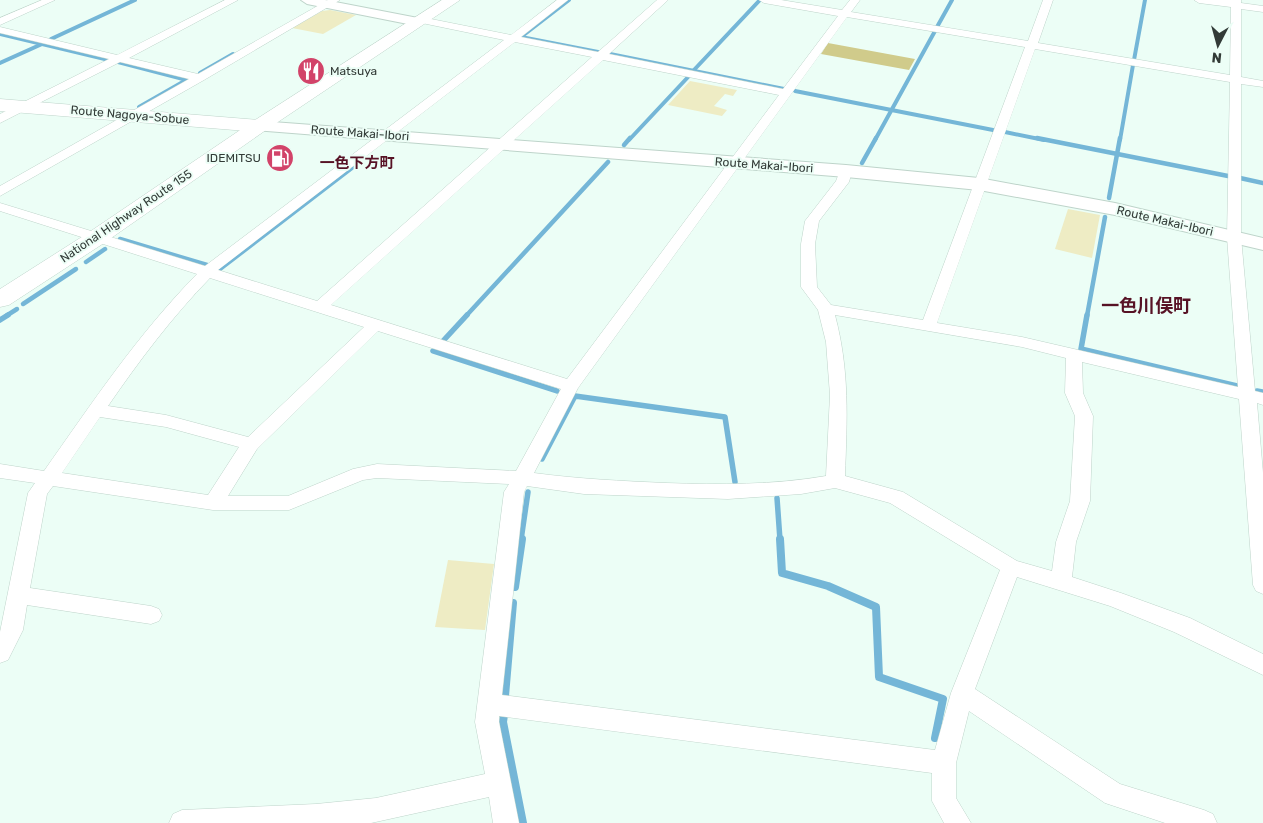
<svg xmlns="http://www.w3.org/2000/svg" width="1263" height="823" font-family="Rubik,'Noto Sans JP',sans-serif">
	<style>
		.green { fill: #eeecc4 }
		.forest { fill: #d0cb8b }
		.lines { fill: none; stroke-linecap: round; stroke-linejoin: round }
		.stream-far3 { stroke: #74b6d7; stroke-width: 4 }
		.stream-far2 { stroke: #74b6d7; stroke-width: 4.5 }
		.stream-far1 { stroke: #74b6d7; stroke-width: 5.5 }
		.stream { stroke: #74b6d7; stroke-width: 8 }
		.minor-casing { stroke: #bed4ca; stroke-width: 1 }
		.tertiary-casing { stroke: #bed4ca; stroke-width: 2 }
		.secondary-casing { stroke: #bed4ca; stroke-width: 2 }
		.primary-casing { stroke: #bed4ca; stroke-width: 1 }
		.trunk-casing { stroke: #bed4ca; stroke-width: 1 }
		.minor { fill: #fff; fill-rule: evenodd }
		.tertiary { fill: #fff; fill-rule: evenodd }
		.secondary { fill: #fff; fill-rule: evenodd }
		.primary { fill: #fff; fill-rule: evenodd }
		.trunk { fill: #fff; fill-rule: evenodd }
		.labels { text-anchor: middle; stroke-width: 4; stroke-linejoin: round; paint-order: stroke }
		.far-poi-label { font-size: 12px; fill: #323b37; stroke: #ecfef6; text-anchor: start }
		.far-street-label { font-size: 12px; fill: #323b37; stroke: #ecfef6 }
		.far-quarter-label { font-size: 15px; font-weight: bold; fill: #571225; stroke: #ecfef6 }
		.quarter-label { font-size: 18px; font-weight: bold; fill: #571225; stroke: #ecfef6 }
	</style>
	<rect width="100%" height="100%" fill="#ecfef6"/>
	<g class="green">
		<polygon points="330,10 356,15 323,34 292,28 322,11"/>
		<polygon points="690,81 737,90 733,96 725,94 714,106 727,110 722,116 668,105"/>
		<polygon points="1068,209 1100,215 1092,258 1055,249"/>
		<polygon points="448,560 494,564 485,630 435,627"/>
	</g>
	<polygon class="forest" points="828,43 915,59 909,70 821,54"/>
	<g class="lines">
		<g class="stream-far3">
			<polyline points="937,27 952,0"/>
			<polyline points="0,34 109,60"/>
			<polyline points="521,37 598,52"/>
			<polyline points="521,37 569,0"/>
			<polyline points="51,39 135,0"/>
			<polyline points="610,54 784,89"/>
			<polyline points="1134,60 1145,0"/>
			<polyline points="118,62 187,80"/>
			<polyline points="0,63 42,44"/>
			<polyline points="693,71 759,1"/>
			<polyline points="200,73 233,54"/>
			<polyline points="795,91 993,130"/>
			<polyline points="139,107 188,79"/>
			<polyline points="1005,132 1044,140"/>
			<polyline points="629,140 689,76"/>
			<polyline points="875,140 935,31"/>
			<polyline points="1120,140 1133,65"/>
		</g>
		<g class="stream-far2">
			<polyline points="1037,138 1228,176"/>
			<polyline points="624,145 630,138"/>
			<polyline points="862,163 876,138"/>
			<polyline points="1240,178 1263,183"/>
			<polyline points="1109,198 1120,138"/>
			<polyline points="120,239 207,265"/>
			<polyline points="86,262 105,249"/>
			<polyline points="220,269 353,167"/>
			<polyline points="23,304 76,269"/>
			<polyline points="6,316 17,309"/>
			<polyline points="466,316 608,162"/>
			<polyline points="1087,316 1105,217"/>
		</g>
		<g class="stream-far1">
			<polyline points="1087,315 1081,349 1237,386"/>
			<polyline points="0,320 8,315"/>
			<polyline points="443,341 467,315"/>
			<polyline points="435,350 433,351 557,391"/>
			<polyline points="1257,391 1263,392"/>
			<polyline points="542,459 575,396 725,417 735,482"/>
			<polyline points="777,498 780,540"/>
			<polyline points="521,540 528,492"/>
		</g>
		<g class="stream">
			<polyline points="780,539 782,573 828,586 876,607 879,677 943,699 935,738"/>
			<polyline points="515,587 522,539"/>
			<polyline points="505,696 513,603"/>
			<polyline points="504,715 503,722 523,823"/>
		</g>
		<g class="minor-casing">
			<g id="minor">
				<polygon points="42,0 55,0 0,25 0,18"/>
				<polygon points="225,0 238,0 129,58 198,74 328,0 340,0 204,80 0,196 0,186 189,79 120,62 0,123 0,114 109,59 0,33 0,27 117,55"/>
				<path d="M 557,0 L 568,0 L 521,37 L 598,52 L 657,0 L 668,0 L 609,54 L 783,89 L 838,16 L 764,3 L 759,0 L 781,0 L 842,10 L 850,0 L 860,0 L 851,12 L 1028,41 L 1043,0 L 1053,0 L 1038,43 L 1230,75 L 1231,7 L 1199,3 L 1194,0 L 1241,0 L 1241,3 L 1263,6 L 1263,12 L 1241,9 L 1241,77 L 1263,81 L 1263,87 L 1241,84 L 1241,237 L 1255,391 L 1263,393 L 1263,405 L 1257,403 L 1263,473 L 1263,594 L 1256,591 L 1253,585 L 1239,399 L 1082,362 L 1083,393 L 1093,416 L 1090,501 L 1076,542 L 1072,577 L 1121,593 L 1190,618 L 1263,654 L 1263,675 L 1174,632 L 1110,606 L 1017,577 L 975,689 L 1120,784 L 1204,810 L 1213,814 L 1217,823 L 1165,823 L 1105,803 L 969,711 L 956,763 L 956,798 L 971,823 L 944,823 L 932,801 L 932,773 L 499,716 L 499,722 L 519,823 L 493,823 L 489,797 L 371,823 L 169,823 L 173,814 L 182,810 L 316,804 L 376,798 L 485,774 L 475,722 L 504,492 L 509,484 L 377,478 L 363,480 L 289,510 L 213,510 L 53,486 L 47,494 L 30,588 L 151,606 L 159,609 L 162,615 L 159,621 L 151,624 L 27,605 L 23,630 L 8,660 L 0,663 L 0,632 L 28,493 L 35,483 L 0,478 L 0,464 L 44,471 C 92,403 138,334 197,274 L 0,211 L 0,203 L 205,266 L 504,40 L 417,22 L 417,18 L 421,17 L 511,35 ZM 847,17 L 1025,47 L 923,320 L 831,305 L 817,287 L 815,244 L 819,221 L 849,182 L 852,171 L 851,168 L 841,168 L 836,181 L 805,221 L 801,244 L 801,287 L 818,310 L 826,342 L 830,395 L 826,476 C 773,485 720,485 666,483 C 622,481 578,479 534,473 L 578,388 ZM 515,42 L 592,57 L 317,301 L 218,270 ZM 1035,49 L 1230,82 L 1227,237 L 1238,387 L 1022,337 L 937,323 ZM 603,60 L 779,95 L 567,379 L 331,305 ZM 210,278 L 364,327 L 248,437 L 166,415 L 108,406 C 139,361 172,317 210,278 ZM 835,315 L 1022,347 L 1066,358 L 1065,393 L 1075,416 L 1070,501 L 1056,542 L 1052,571 L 1017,561 L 903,492 L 845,476 C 847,419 850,372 835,315 ZM 378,331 L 561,389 L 516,471 L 377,464 L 353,469 L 288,496 L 228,496 L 257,449 ZM 100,417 L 166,427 L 239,447 L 208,495 L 62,473 ZM 527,486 L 584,494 L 728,499 L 801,494 L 835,488 L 890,503 L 1000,570 L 951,693 L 935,750 L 502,695 L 524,492 Z"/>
			</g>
		</g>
		<g class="tertiary-casing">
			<polygon id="tertiary" points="301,0 325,0 418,18 424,22 418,26 307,4"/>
		</g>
		<g class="secondary-casing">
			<polygon id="secondary" points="259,121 846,165 979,178 1115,203 1263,238 1263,250 1115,215 979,190 846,177 253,130 250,126 253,122"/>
		</g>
		<g class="primary-casing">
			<polygon id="primary" points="0,99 259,120 266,122 269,126 266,130 259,132 0,111"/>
		</g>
		<g class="trunk-casing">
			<polygon id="trunk" points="442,0 460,0 266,130 104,243 9,305 0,307 0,289 88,233 252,122"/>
		</g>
		<use href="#minor" class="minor"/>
		<use href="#tertiary" class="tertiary"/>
		<use href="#secondary" class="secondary"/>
		<use href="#primary" class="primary"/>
		<use href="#trunk" class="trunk"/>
	</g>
	<defs>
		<g id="restaurant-disc" transform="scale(1.4375)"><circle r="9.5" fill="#d24369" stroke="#ecfef6"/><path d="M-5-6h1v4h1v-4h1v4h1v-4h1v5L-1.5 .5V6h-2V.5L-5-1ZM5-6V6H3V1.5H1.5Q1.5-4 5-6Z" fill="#fff"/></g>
		<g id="fuel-disc" transform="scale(1.4375)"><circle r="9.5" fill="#d24369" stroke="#ecfef6"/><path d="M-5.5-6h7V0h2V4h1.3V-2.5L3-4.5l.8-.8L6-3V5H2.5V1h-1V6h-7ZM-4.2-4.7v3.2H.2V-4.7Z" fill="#fff"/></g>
	</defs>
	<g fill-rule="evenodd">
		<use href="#restaurant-disc" x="311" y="71"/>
		<use href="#fuel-disc" x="280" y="158"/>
	</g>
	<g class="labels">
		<g class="far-poi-label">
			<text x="330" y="75">Matsuya</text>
			<text x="261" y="162" text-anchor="end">IDEMITSU</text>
		</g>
		<g class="far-street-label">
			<text transform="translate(130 115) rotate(5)" y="4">Route Nagoya-Sobue</text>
			<text transform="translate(360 133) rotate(4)" y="4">Route Makai-Ibori</text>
			<text transform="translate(764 165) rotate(4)" y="4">Route Makai-Ibori</text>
			<text transform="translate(126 216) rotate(-34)" y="4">National Highway Route 155</text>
			<text transform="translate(1165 221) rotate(13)" y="4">Route Makai-Ibori</text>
		</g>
		<g class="far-quarter-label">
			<text x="357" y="168">一色下方町</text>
		</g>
		<g class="quarter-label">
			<text x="1146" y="312">一色川俣町</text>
		</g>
	</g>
	<g transform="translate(1218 45) rotate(186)" stroke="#ecfef6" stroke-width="4" paint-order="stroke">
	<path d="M0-4L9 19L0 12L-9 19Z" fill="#323b37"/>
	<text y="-8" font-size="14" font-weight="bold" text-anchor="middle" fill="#323b37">N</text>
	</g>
</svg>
